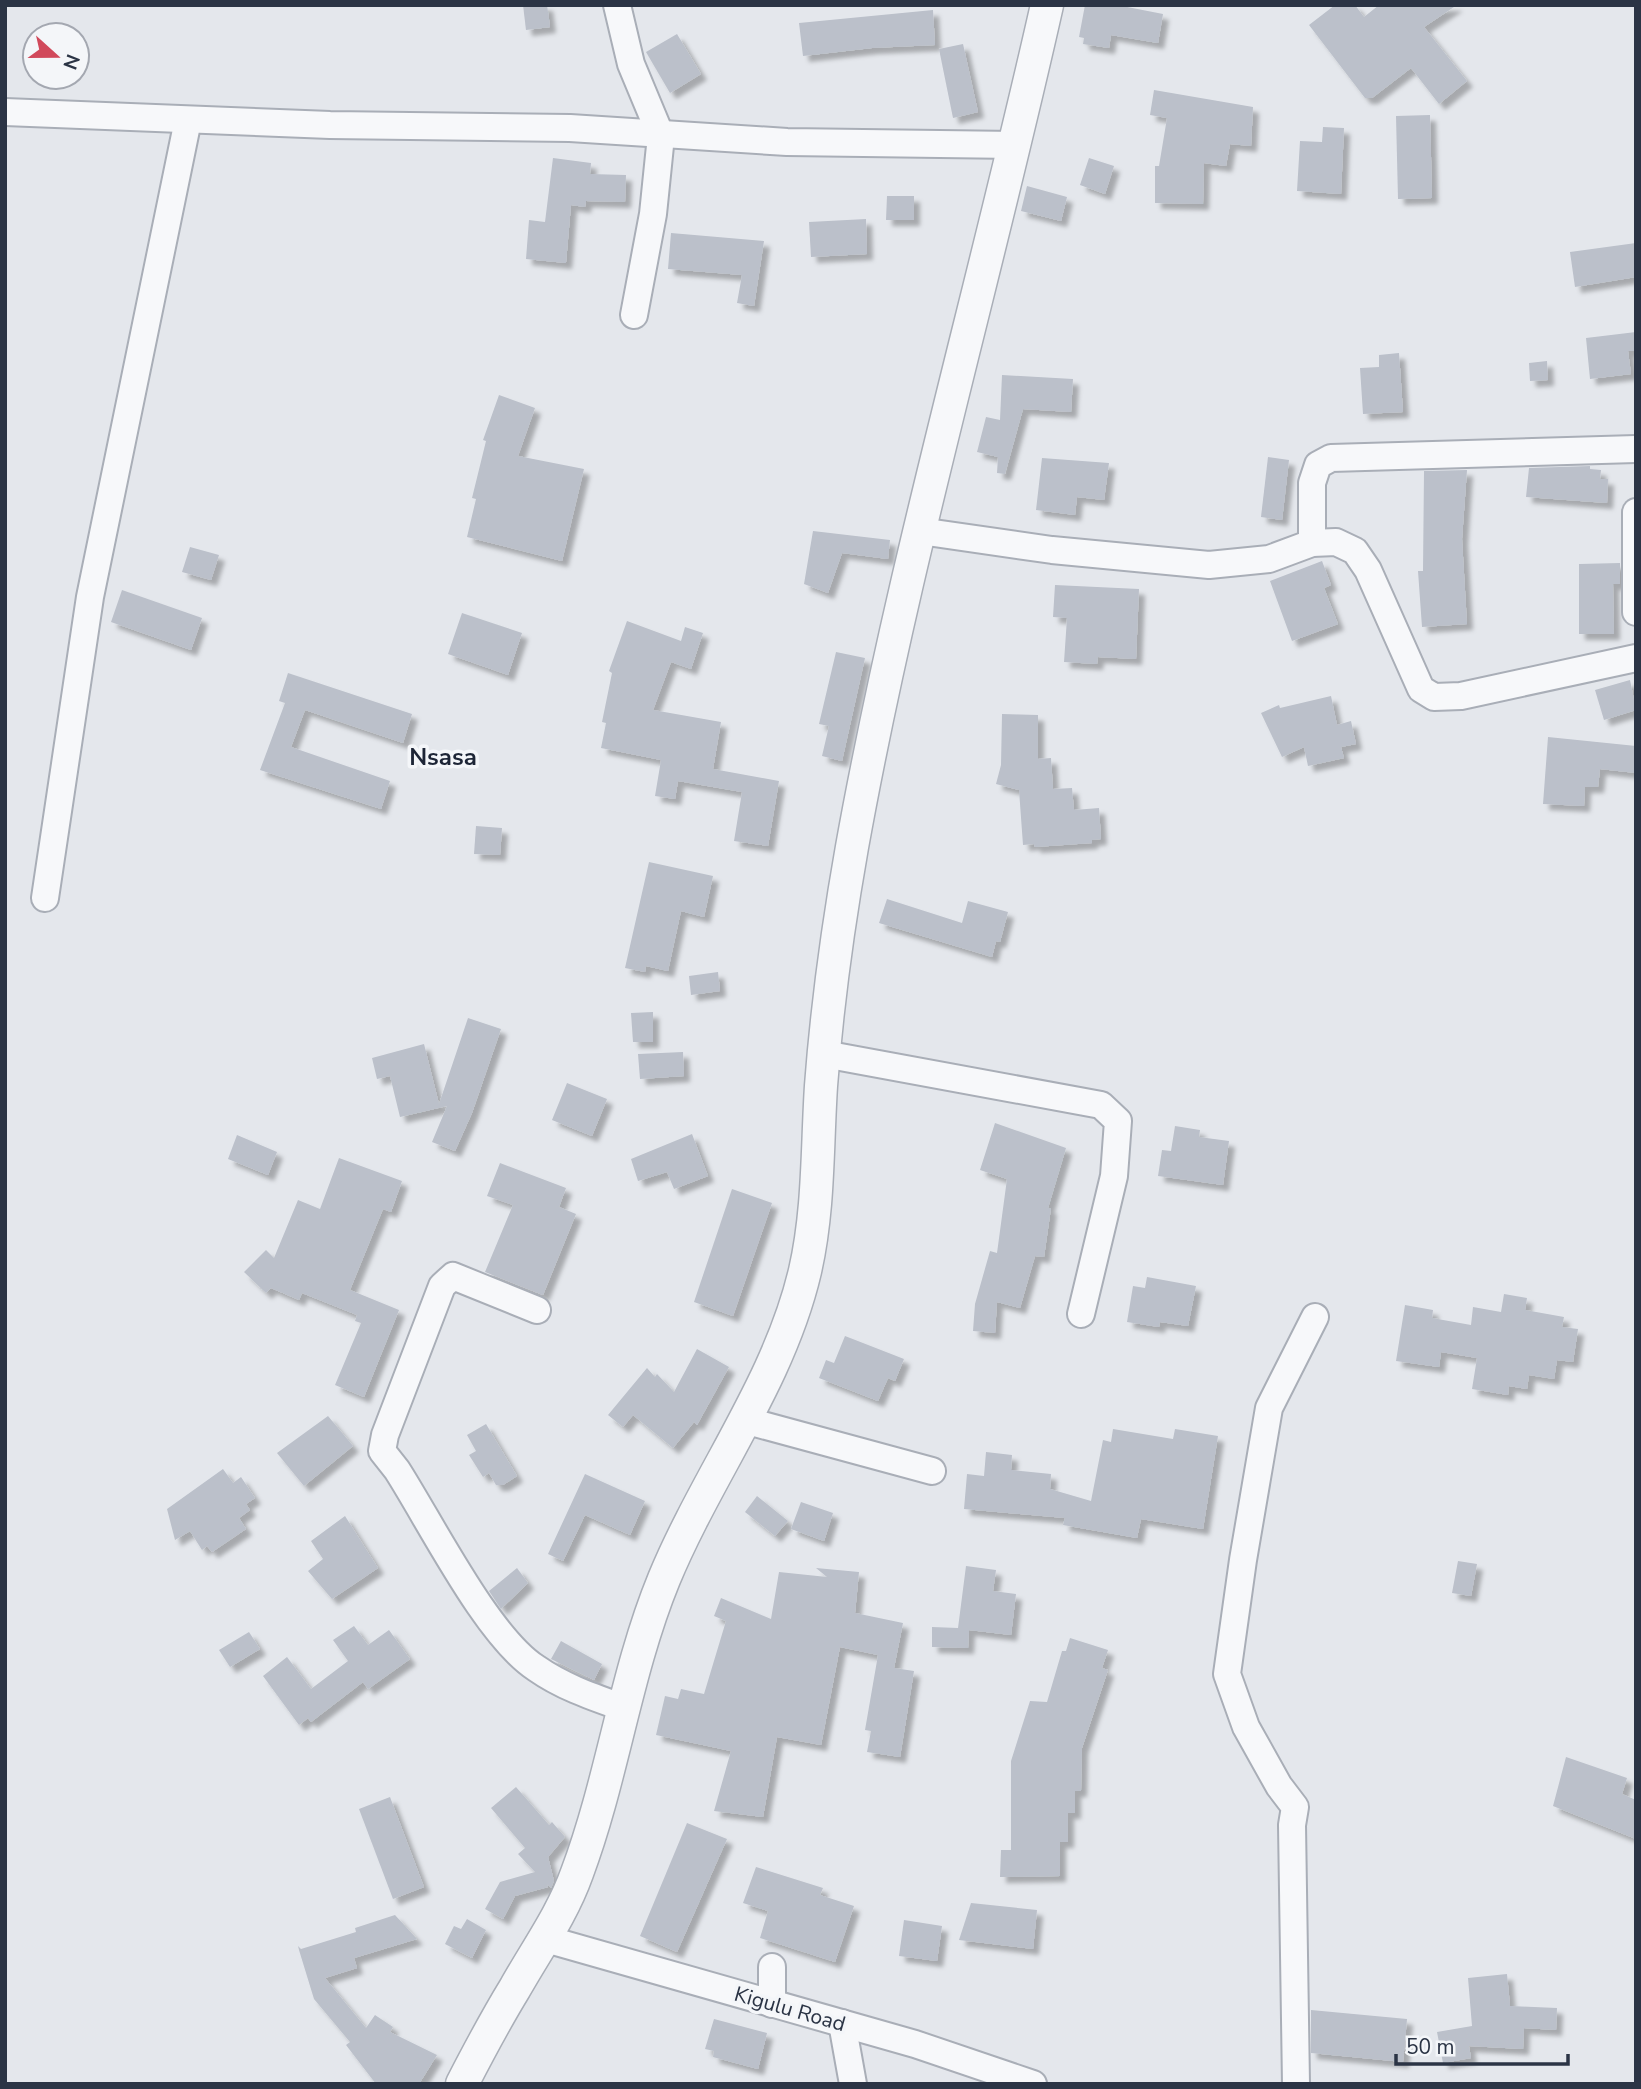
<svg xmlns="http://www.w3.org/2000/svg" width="1641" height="2089" font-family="'Nunito Sans',sans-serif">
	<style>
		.building { fill: #bbc0ca; filter: url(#shadow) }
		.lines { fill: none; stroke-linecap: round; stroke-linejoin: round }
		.minor-casing { stroke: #a9aeb7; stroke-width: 30 }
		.tertiary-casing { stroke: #a9aeb7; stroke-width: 35 }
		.minor { stroke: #f7f8fa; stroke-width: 26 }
		.tertiary { stroke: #f7f8fa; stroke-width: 32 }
		.labels { text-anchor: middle; stroke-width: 7; stroke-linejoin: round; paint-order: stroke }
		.street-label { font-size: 21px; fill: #2b3445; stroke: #f4f6f9 }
		.quarter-label { font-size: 24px; font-weight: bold; fill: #1d2536; stroke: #f4f6f9 }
	</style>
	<defs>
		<filter id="shadow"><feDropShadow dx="6" dy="6" stdDeviation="2" flood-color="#0004"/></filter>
	</defs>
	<rect width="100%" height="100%" fill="#e4e7ec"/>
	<g class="building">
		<polygon points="523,5 547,5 550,27 526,30"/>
		<polygon points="1085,5 1117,5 1163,14 1158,43 1111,35 1109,48 1083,44 1084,38 1079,37"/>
		<polygon points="1335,5 1355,5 1364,17 1379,5 1457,5 1424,27 1467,81 1439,104 1411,68 1372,98 1365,98 1309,25"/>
		<polygon points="933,10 935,45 872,48 803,56 799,23"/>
		<polygon points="677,34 701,74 670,93 646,52"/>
		<polygon points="963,44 978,112 953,118 939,49"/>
		<polygon points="1154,90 1253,107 1251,146 1230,144 1226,166 1204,163 1203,204 1155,203 1155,166 1159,166 1167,118 1150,115"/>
		<polygon points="1430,115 1432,198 1398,199 1396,116"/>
		<polygon points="1323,127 1344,128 1341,194 1297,191 1300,141 1322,142"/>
		<polygon points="553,158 591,163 590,174 626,175 625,202 586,201 585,207 571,205 566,263 526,259 529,220 545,222"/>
		<polygon points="1089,158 1114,166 1105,194 1080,185"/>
		<polygon points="1027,186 1067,197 1061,221 1021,211"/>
		<polygon points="887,196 914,196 914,220 886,220"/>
		<polygon points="866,219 867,254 811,257 809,222"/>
		<polygon points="671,233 764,241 754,306 737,303 742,275 668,269"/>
		<polygon points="1636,243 1636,277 1575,287 1570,252"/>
		<polygon points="1636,332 1636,351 1628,351 1631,374 1590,379 1586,338"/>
		<polygon points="1399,353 1403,412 1363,414 1360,368 1379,367 1379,355"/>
		<polygon points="1547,361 1548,380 1530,381 1529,363"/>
		<polygon points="1002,375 1073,379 1071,412 1023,409 1005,474 997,473 998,457 977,452 986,417 1000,420"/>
		<polygon points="499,395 535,408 518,456 584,469 562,561 467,537 476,499 472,498 486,441 483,440"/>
		<polygon points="1268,457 1289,460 1282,520 1261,517"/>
		<polygon points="1042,458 1109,463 1104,500 1077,497 1075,515 1036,510"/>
		<polygon points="1590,466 1590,469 1601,470 1600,479 1608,479 1607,503 1526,497 1529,468"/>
		<polygon points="1467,470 1462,539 1467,624 1422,627 1418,571 1423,571 1424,471"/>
		<polygon points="813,531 890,540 888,559 842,553 828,593 804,584"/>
		<polygon points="190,547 219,555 211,580 182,572"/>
		<polygon points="1322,561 1331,585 1324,588 1338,624 1292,641 1270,581"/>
		<polygon points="1620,563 1620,584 1613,584 1614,634 1579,634 1579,564"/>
		<polygon points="1055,585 1139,589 1136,659 1098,657 1097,664 1064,662 1067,618 1053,617"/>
		<polygon points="122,590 202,618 191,650 111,622"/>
		<polygon points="462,613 522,633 508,675 448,654"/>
		<polygon points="627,621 681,641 685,627 703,633 691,669 671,662 653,710 721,722 713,769 779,781 768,846 734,841 742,792 678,781 675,799 655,796 661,760 601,748 606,723 602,722 612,673 609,671"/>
		<polygon points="836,652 865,658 842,761 822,756 829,726 819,724"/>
		<polygon points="288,673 412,714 403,743 305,710 291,747 390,781 381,809 260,770 285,703 279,701"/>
		<polygon points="1630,680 1636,710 1604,720 1595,690"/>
		<polygon points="1331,696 1337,725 1351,721 1356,744 1341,747 1344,758 1308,766 1304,747 1282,757 1261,713 1279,705 1280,708"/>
		<polygon points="1002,714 1038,715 1038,759 1051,758 1053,789 1072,788 1074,810 1099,808 1101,839 1092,840 1092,843 1035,847 1034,844 1023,845 1019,790 996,784 1001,765"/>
		<polygon points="1548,737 1636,746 1636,773 1600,769 1598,787 1585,787 1584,806 1543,804"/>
		<polygon points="476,826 502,828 500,855 474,854"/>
		<polygon points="649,862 713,876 704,917 681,911 668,971 646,966 645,972 625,968"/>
		<polygon points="887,899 962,923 968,901 1008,912 1000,942 996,941 992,957 879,923"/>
		<polygon points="718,972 720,991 691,995 689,976"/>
		<polygon points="653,1012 653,1042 633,1042 631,1013"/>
		<polygon points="468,1018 501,1029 472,1113 455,1151 432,1142 447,1106 400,1117 390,1076 377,1079 372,1058 424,1044 439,1104"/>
		<polygon points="683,1052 684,1076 640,1079 638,1054"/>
		<polygon points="567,1083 607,1099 592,1136 552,1120"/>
		<polygon points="995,1123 1066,1148 1048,1208 1051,1208 1044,1257 1035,1256 1020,1308 997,1302 995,1333 973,1331 975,1304 990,1251 997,1253 1007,1179 980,1170"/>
		<polygon points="1175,1126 1200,1130 1199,1137 1229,1141 1223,1185 1158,1176 1162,1150 1171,1151"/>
		<polygon points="692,1134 708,1176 674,1189 667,1172 638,1181 631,1159"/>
		<polygon points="237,1135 277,1152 268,1175 228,1159"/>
		<polygon points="339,1158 402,1181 391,1212 383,1209 350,1290 399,1310 364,1397 335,1385 361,1323 355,1321 357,1315 302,1293 299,1300 271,1288 266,1293 244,1272 266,1250 274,1258 298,1200 320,1209"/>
		<polygon points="500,1163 566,1188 559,1207 576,1214 543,1295 485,1272 513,1205 487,1196"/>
		<polygon points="732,1189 772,1203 733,1316 694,1302"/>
		<polygon points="1147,1277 1196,1286 1188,1326 1160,1322 1159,1327 1127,1322 1133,1286 1145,1288"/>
		<polygon points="1504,1294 1527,1298 1525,1310 1564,1317 1562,1327 1578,1329 1573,1362 1557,1360 1554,1379 1529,1375 1527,1389 1509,1386 1508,1395 1472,1389 1477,1358 1441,1352 1439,1367 1396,1361 1405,1305 1433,1310 1432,1318 1471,1325 1473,1307 1501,1312"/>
		<polygon points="845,1336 904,1359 895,1381 888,1378 878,1401 819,1378 826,1360 834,1363"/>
		<polygon points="697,1349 729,1367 697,1425 694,1422 673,1448 633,1415 623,1427 608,1415 647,1368 655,1377 657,1374 674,1392"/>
		<polygon points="328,1416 353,1446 304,1486 277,1453"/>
		<polygon points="486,1424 517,1476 503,1485 496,1485 489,1473 483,1477 469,1455 476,1451 467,1435"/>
		<polygon points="1113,1429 1173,1439 1175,1429 1218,1436 1203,1529 1141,1519 1137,1538 1063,1525 1065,1518 964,1509 967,1474 984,1476 986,1452 1012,1455 1011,1470 1051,1474 1050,1489 1091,1501 1103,1440 1111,1442"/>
		<polygon points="223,1469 233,1483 241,1477 255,1498 246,1504 250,1510 239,1518 246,1529 212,1552 207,1546 202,1550 190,1531 175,1540 167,1509"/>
		<polygon points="585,1474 645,1501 630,1535 585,1515 563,1561 548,1554"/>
		<polygon points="757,1496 788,1521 775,1536 745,1512"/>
		<polygon points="801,1502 833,1513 824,1541 791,1529"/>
		<polygon points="345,1516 378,1568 332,1599 308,1571 323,1559 311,1541"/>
		<polygon points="1458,1561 1477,1564 1471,1596 1452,1593"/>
		<polygon points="966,1566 996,1570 993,1591 1016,1594 1011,1635 969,1630 968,1648 932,1647 932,1627 958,1628"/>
		<polygon points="517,1568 528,1583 501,1609 489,1591"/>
		<polygon points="816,1568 859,1572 855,1613 903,1623 894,1668 914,1671 900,1757 867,1752 871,1731 865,1730 878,1655 840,1647 821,1745 777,1737 763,1817 714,1811 731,1751 656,1735 665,1696 678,1699 681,1689 704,1694 726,1621 714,1616 721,1598 771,1619 779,1572 827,1577"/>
		<polygon points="354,1626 368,1645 389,1630 410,1659 368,1689 363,1682 311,1722 308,1718 299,1725 263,1676 287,1657 311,1689 348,1661 333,1640"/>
		<polygon points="249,1632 260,1649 230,1667 219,1650"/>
		<polygon points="1070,1638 1108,1650 1102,1668 1108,1670 1082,1748 1081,1791 1075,1791 1075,1813 1068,1813 1068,1842 1060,1842 1060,1876 1000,1877 1001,1850 1011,1850 1011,1761 1030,1701 1047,1702 1062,1651 1066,1651"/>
		<polygon points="561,1641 602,1664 594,1680 551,1659"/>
		<polygon points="1566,1757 1627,1778 1622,1794 1636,1800 1636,1839 1553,1806"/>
		<polygon points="516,1787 549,1825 552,1822 565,1837 548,1857 554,1881 551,1888 547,1884 548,1887 515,1896 503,1919 485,1909 500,1882 535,1872 518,1854 525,1848 491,1808"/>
		<polygon points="390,1797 424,1887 393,1899 359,1809"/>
		<polygon points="687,1823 727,1839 677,1952 640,1936"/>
		<polygon points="756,1867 823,1888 820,1895 854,1906 835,1962 760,1938 768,1911 743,1903"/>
		<polygon points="971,1903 1037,1910 1033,1949 959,1940"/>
		<polygon points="395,1915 417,1939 354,1958 357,1968 325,1978 366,2028 375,2015 393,2027 390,2032 437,2055 419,2084 376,2084 346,2045 350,2042 314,1999 299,1950 298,1946 301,1949 356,1932 355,1928"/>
		<polygon points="467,1919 486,1930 472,1958 445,1944 454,1926 461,1929"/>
		<polygon points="904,1920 942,1926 937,1961 899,1956"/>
		<polygon points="1507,1974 1510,2006 1557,2008 1556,2030 1524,2028 1523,2049 1469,2046 1471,2058 1443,2063 1437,2032 1472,2026 1468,1978"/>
		<polygon points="1311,2010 1407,2019 1403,2062 1311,2053"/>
		<polygon points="714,2019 767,2033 758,2069 713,2057 714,2051 705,2049"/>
	</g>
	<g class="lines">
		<g class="minor-casing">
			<g id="minor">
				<polyline points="617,5 631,64 661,136 653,214 634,315"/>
				<polyline points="5,112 330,125 570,128 787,142 1016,145"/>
				<polyline points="1636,512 1636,612"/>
				<polyline points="920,531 1052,550 1209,565 1269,559 1312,543 1336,542 1355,551 1368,570 1421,689 1434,697 1461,696 1636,658"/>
				<polyline points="1312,543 1312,483 1318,465 1331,458 1636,449"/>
				<polyline points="45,898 90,597 188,120"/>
				<polyline points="824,1054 1101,1105 1118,1121 1114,1176 1081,1314"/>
				<path d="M 537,1310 L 453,1276 L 442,1286 L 385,1435 L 382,1451 L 397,1470 C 431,1523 487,1636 536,1668 C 563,1687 593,1697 624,1708"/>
				<polyline points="744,1420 932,1471"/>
				<polyline points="546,1939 915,2044 1033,2084"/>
				<polyline points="772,1967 772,2004"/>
				<polyline points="842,2023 853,2084"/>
				<polyline points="1296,2084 1292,1825 1295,1807 1279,1786 1246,1727 1227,1674 1243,1560 1269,1408 1315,1317"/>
			</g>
		</g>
		<g class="tertiary-casing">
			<path id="tertiary" d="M 462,2084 C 479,2051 496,2019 515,1988 C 537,1949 562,1915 577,1873 C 613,1777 625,1674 664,1579 C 707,1475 779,1382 805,1271 C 819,1210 817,1148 821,1086 C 827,1006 838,926 852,847 C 903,564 984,286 1047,5"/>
		</g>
		<use href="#minor" class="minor"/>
		<use href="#tertiary" class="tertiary"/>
	</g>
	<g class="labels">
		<g class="street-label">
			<text transform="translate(790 2009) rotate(16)" y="7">Kigulu Road</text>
		</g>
		<g class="quarter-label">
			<text x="443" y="765">Nsasa</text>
		</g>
	</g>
	<rect width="1641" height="2089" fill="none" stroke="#2b3445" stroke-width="14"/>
	<g transform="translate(56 56) rotate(111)"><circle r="33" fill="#f4f6f9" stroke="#a4a8b1" stroke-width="2"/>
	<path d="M0-5L12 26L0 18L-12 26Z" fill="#d1495b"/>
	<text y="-10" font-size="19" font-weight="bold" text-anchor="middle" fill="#2b3445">N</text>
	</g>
	<path d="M1396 2054v10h172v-10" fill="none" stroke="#2b3445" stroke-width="3.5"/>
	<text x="1406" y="2054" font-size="21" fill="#2b3445" stroke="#f4f6f9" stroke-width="5" paint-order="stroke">50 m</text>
</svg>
